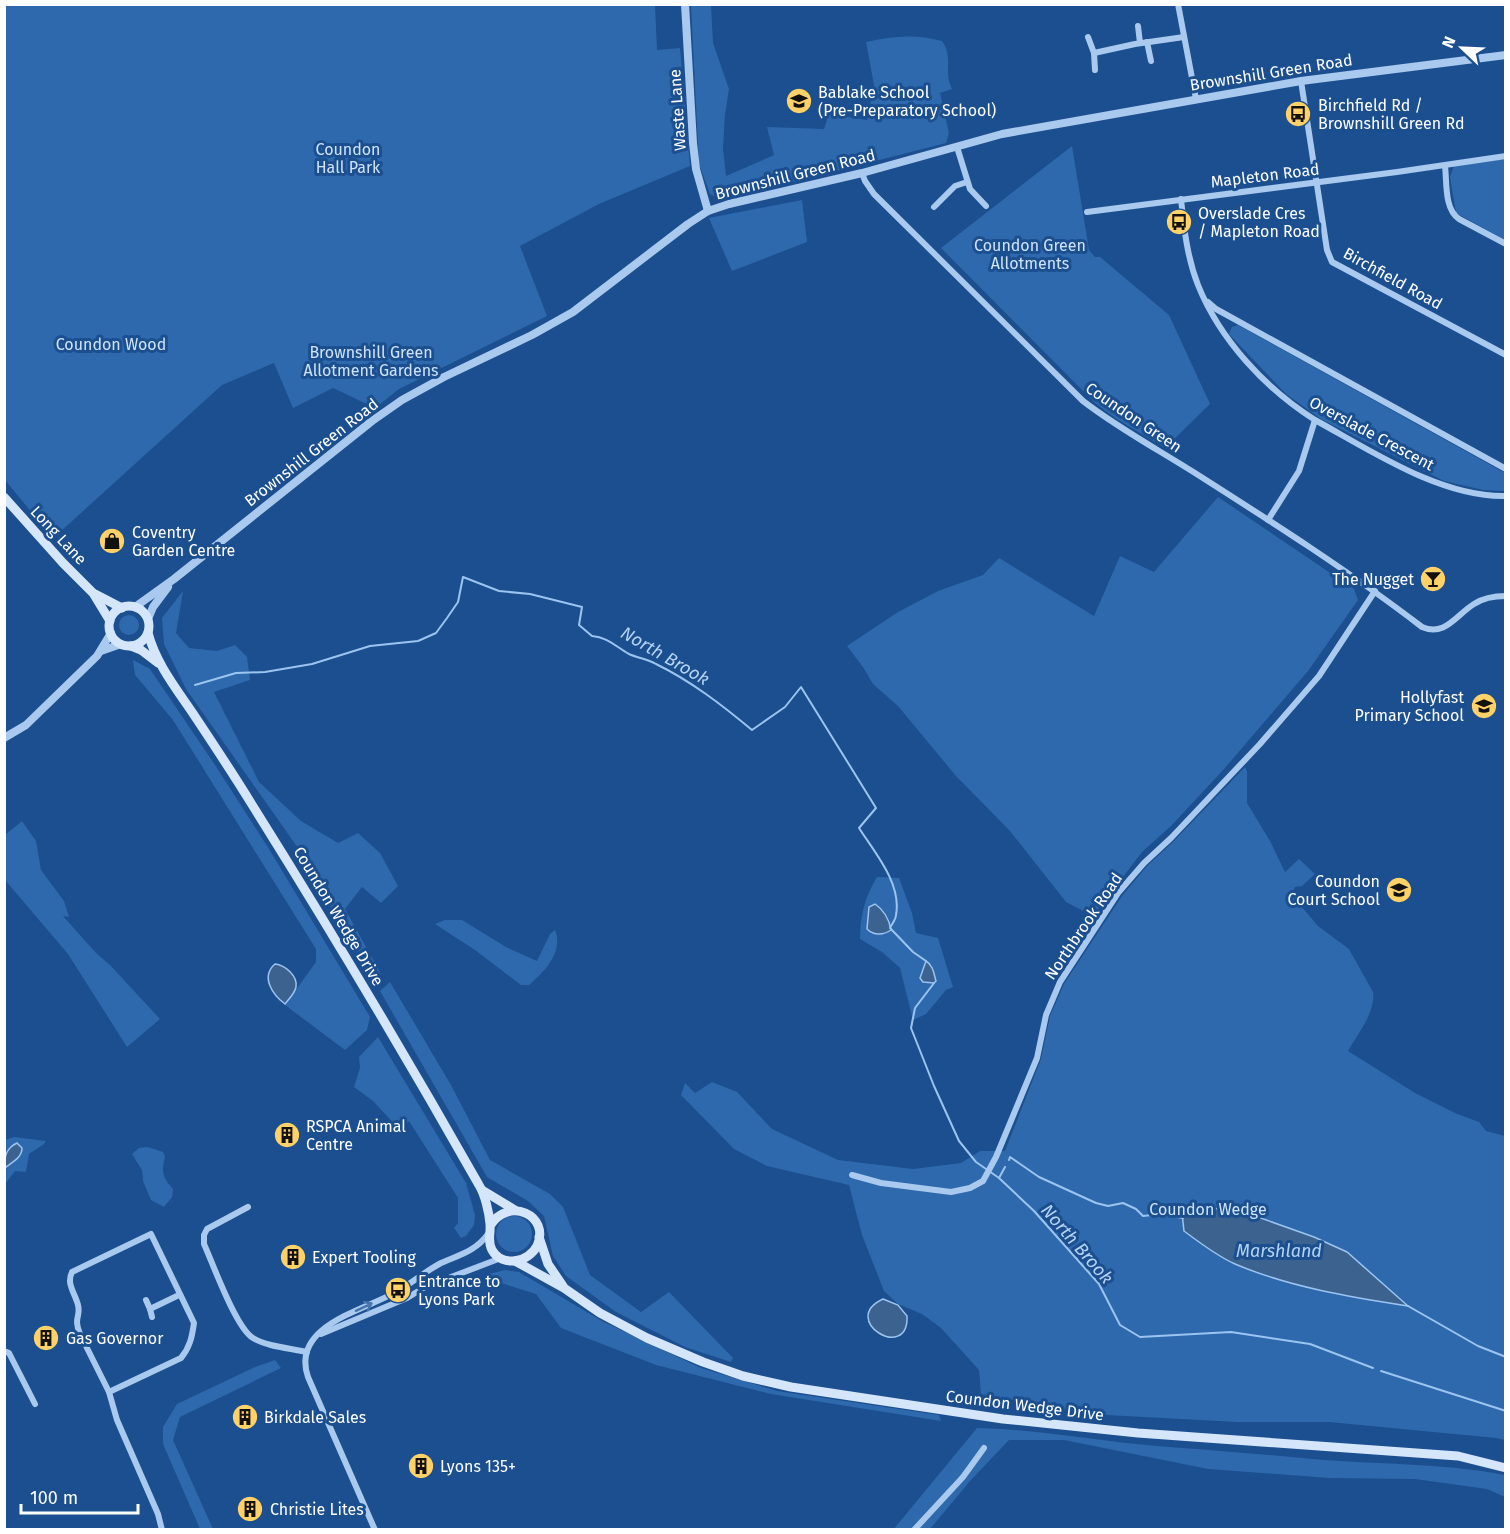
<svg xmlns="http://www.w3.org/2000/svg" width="1510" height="1534" font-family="'Fira Sans',sans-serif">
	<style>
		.green { fill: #2e69ad }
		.water { fill: #3c6290; stroke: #9cc4f0; stroke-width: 1.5 }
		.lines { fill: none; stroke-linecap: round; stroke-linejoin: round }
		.stream { stroke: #9cc4f0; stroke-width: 2 }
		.minor { stroke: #a9c9ee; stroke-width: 6 }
		.tertiary { stroke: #a9c9ee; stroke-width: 8 }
		.secondary { stroke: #d6e6fa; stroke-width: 9 }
		.oneway { stroke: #4674ac }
		.labels { text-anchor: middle; stroke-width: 6; stroke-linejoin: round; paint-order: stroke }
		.street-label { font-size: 16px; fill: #fff; stroke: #1b4f8f }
		.poi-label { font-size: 16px; fill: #fff; stroke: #1b4f8f; text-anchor: start }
		.park-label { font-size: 16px; fill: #cfe3fa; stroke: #1b4f8f }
		.water-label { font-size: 18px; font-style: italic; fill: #b5d3f5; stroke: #1b4f8f }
	</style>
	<rect width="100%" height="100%" fill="#1b4f8f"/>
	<g class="green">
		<polygon points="175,4 655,5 657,50 680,48 690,166 599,204 520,246 547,316 399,389 375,408 333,388 293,408 274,363 222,385 60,532 47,531 5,480 5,5"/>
		<path d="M 691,5 L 711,5 L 713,43 L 729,89 L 725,114 L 723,148 L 726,176 L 774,155 L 767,127 L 824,129 L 829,114 L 867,120 L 874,85 L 866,42 C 893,36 915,34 942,41 C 954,58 943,71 952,89 L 940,93 L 949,133 L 946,143 L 735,197 L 721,199 L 710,194 L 699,164 Z"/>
		<polygon points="1072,146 1089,250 1095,257 1100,257 1169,315 1210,404 1165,448 1115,418 1094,402 941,248"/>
		<polygon points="1505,159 1505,240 1456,213 1450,177 1454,166"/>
		<polygon points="802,200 807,242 732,271 709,218"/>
		<polygon points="1238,325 1505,473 1505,491 1483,490 1444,481 1321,419 1286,394 1229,334 1232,327"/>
		<polygon points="1218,497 1354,589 1358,600 1308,671 1225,768 1171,826 1142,852 1093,916 1066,902 1010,831 956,776 898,706 873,684 863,667 847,646 898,612 938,591 983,575 999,558 1094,616 1120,556 1154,572"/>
		<polygon points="183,591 176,633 189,648 217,651 235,645 247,657 250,680 214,692 259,782 301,821 338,843 358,833 380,853 398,886 381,903 362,887 345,909 381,974 373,979 337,919 305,858 186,689 164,644 162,618"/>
		<circle cx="129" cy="625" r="10"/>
		<polygon points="133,660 150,669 215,765 269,849 370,1017 367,1030 345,1050 285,1005 316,962 316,949 173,720 135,675"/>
		<path d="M 1245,767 L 1247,771 L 1247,803 L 1270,841 L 1285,872 L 1299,859 L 1315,874 L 1302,886 L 1295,887 L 1291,894 L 1318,926 L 1349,949 L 1373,992 C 1376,1012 1357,1035 1348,1051 L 1415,1093 L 1455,1113 L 1479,1122 L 1486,1131 L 1505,1136 L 1505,1440 L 1496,1438 L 1329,1422 L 1237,1422 L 1088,1414 L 981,1394 L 979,1370 L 941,1328 L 922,1314 L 898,1304 L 884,1291 L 862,1235 L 849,1185 L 767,1166 L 734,1149 L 681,1095 L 685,1083 L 695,1093 L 712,1082 L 737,1092 L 772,1129 L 838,1160 L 913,1169 L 961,1163 L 980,1151 L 1005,1151 L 1041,1059 L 1050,1016 L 1064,984 L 1122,896 L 1147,866 L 1173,842 Z"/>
		<polygon points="22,821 36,841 41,870 64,901 69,917 63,916 96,953 110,965 160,1019 127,1047 68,954 5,880 5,835"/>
		<path d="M 877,877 L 899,878 L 912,913 L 916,933 L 938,938 L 952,984 L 953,987 L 946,990 L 926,1014 L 913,1020 L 900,968 L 882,952 L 860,939 C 860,915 865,897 877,877 Z"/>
		<path d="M 445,920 L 462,920 L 506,947 L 537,961 L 550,934 L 555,930 C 564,952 544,972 529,985 L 521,985 L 475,950 L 435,924 Z"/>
		<polygon points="390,982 451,1085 490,1160 550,1194 563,1207 590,1275 641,1312 669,1292 733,1358 731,1362 685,1347 616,1312 566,1276 553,1256 544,1216 528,1201 487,1177 380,991"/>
		<polygon points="378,1037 466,1183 475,1215 474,1225 466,1236 461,1238 454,1228 458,1223 458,1198 409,1121 400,1130 373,1101 354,1087 360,1068 359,1057"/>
		<polygon points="14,1137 46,1141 44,1144 29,1154 26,1172 15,1171 5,1184 5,1140"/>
		<path d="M 148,1147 L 163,1152 L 165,1157 C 161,1171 163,1179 173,1189 L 172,1197 L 164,1207 L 151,1200 L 143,1181 L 142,1170 L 132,1154 L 139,1148 Z"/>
		<circle cx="514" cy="1234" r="18"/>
		<polygon points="505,1270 519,1272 602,1321 701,1368 777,1391 939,1415 941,1421 771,1394 656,1365 561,1328 536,1294 485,1278 485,1275"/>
		<polygon points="275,1360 281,1368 180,1417 173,1440 213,1529 200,1529 163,1444 163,1427 177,1404 255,1367"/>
		<path d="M 977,1428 C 1027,1429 1076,1437 1126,1443 C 1185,1449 1244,1452 1302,1458 C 1370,1465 1438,1462 1505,1475 L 1505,1497 L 1487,1489 L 1415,1479 L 1329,1478 L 1208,1469 L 1064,1440 L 1009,1440 L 970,1481 L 930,1529 L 893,1530 Z"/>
	</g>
	<g class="water">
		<path d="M 875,904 C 884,910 889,919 891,930 C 884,935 874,936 867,929 L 869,907 Z"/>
		<path d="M 926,961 C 933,965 934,974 936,981 L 934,983 L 923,982 L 920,978 Z"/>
		<path d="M 275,964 C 285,965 298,976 296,987 C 295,993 289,999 285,1004 C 273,995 260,977 275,964 Z"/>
		<path d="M 17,1143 L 22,1148 C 22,1158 12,1162 5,1168 C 4,1157 6,1148 17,1143 Z"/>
		<path d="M 1207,1208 L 1238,1210 L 1314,1237 L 1347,1252 L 1408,1306 C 1350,1297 1289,1287 1235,1264 C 1217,1256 1200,1243 1184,1231 L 1182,1213 Z"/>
		<path d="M 883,1299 L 898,1305 L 907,1316 C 909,1363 838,1320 883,1299 Z"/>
	</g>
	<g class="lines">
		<g class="stream">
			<path d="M 195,685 L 236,673 L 265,672 L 312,664 L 370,646 L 418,641 L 436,633 L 447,618 L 458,602 L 463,577 L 499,591 L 530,594 L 582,607 L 579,625 L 592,636 C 608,637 616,647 629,654 C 638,658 647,659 656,664 C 691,681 722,705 752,730 L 785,707 L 801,687 L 876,808 L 859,828 C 875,853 902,884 896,915 C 896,919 892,924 890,928 L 913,952 L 926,961"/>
			<polyline points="934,983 915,1008 911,1028 934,1086 959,1141 976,1162 999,1178 1034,1211 1099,1284 1120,1325 1140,1337 1231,1332 1310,1344 1373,1368"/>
			<polyline points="1009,1160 1010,1157 1039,1177 1096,1203 1108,1206 1123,1203 1136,1209 1143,1216 1160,1214 1183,1218"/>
			<polyline points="999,1178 1005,1167"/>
			<polyline points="1408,1306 1478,1346 1506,1357"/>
			<polyline points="1381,1371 1506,1411"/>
		</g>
		<g class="minor">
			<polyline points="1178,4 1196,99"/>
			<polyline points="1138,26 1140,43"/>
			<polyline points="1088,37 1094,53 1095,70"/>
			<polyline points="1147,42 1151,61"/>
			<polyline points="1094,53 1135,44 1184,37"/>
			<polyline points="1301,81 1327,250 1332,262 1506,355"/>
			<polyline points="957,147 970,189 986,206"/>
			<path d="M 1445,166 C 1447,182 1444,209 1459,219 L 1506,244"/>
			<path d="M 862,173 L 865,181 L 874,194 L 1083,401 C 1118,428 1157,449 1195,473 C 1272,522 1349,571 1422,627 C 1445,637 1456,615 1474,604 C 1483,598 1494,596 1506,596"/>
			<path d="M 1181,199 C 1184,228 1187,257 1198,285 C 1220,340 1266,389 1315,420 C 1370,450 1441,498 1506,496"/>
			<polyline points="934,207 955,186 967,182"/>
			<polyline points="1087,212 1397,172 1506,156"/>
			<polyline points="1208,302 1216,309 1506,469"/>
			<polyline points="1268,520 1299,471 1315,420"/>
			<polyline points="852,1175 881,1183 951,1192 970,1188 983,1181 996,1157 1037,1058 1046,1015 1060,982 1118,893 1144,863 1171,838 1260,744 1319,676 1375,591"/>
			<path d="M 248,1207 L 207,1229 L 204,1235 L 204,1244 C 213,1264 236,1328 253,1338 C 268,1347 290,1348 307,1352"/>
			<polyline points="146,1300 150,1309"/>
			<polyline points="152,1317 150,1309 179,1295"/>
			<path d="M 80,1334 C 73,1317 81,1317 78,1305 C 75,1293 66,1284 72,1272 L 151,1234 L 194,1323 C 192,1337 190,1347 181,1358 L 109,1392 L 117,1420 L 158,1514 L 162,1530"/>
			<polyline points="321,1334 407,1298 425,1287 501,1258"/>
			<polyline points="71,1338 80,1334 109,1392"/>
			<polyline points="4,1351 9,1353 35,1404"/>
			<path d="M 375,1530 L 308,1377 C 290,1325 366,1310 398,1291 C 413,1282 426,1271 441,1263 C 459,1255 476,1251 488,1234"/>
			<polyline points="914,1530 963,1477 984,1448"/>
		</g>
		<g class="tertiary">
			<polyline points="685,4 693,143 696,169 708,211"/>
			<polyline points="135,607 174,579 372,421 402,400 444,377 532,335 573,312 688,224 708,211 729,204 862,173 1002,134 1301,81 1506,55"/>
			<polyline points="148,619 153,607 168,587"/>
			<polyline points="101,651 121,644"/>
			<polyline points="4,738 26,725 97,656 111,633"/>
		</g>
		<g class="secondary">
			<polyline points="4,497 63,563 93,593 110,621"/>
			<polyline points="95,594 122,608"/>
			<circle cx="129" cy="626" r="20"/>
			<path d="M 148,633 C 156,663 175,687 192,712 C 212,742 232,772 251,803 C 330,929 406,1056 479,1185 C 485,1195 489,1212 490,1224 C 491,1234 487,1241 492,1250 C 502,1268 529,1262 537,1246 C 551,1215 508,1196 490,1226"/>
			<polyline points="131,646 141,650 158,663"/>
			<polyline points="482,1190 515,1210"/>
			<polyline points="539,1237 548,1264 563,1286"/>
			<polyline points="515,1261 564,1288 600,1313 647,1338 703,1362 743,1376 791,1387 1003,1419 1138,1433 1458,1456 1506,1468"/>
		</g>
	</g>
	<defs><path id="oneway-shaft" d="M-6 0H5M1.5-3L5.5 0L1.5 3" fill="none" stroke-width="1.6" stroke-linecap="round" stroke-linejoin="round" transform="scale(1.5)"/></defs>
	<use class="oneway" href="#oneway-shaft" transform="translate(364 1307) rotate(-25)"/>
	<defs>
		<g id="school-disc" transform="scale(1.35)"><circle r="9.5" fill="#ffd166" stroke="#1b4f8f"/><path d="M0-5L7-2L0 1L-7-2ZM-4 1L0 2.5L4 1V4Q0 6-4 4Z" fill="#111"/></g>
		<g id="bus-disc" transform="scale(1.35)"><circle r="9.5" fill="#ffd166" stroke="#1b4f8f"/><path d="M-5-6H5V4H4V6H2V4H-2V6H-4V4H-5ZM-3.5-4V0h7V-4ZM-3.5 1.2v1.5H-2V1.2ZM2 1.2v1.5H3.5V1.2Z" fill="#111"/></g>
		<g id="shop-disc" transform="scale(1.35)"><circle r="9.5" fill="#ffd166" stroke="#1b4f8f"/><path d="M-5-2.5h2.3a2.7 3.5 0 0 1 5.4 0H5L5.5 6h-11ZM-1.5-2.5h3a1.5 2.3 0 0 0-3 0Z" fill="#111"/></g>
		<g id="bar-disc" transform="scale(1.35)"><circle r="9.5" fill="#ffd166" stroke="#1b4f8f"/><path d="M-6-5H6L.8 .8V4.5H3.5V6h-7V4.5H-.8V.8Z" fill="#111"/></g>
		<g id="building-disc" transform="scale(1.35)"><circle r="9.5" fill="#ffd166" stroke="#1b4f8f"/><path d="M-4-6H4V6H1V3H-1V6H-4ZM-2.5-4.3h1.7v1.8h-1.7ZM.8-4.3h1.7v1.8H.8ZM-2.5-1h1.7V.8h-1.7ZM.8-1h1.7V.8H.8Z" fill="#111"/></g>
	</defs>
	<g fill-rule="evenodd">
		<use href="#school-disc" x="799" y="101"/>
		<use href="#bus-disc" x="1298" y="114"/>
		<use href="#bus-disc" x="1179" y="222"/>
		<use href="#shop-disc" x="112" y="541"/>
		<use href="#bar-disc" x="1433" y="579"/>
		<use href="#school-disc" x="1484" y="706"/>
		<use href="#school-disc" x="1399" y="890"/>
		<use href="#building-disc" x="287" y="1135"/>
		<use href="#building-disc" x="293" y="1257"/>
		<use href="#bus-disc" x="398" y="1290"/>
		<use href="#building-disc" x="46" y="1338"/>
		<use href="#building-disc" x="245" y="1417"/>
		<use href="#building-disc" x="421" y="1466"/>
		<use href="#building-disc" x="250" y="1509"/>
	</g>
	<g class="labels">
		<g class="street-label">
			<text transform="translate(1271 72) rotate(-9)" y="6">Brownshill Green Road</text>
			<text transform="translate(677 110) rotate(-94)" y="6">Waste Lane</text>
			<text transform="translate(795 174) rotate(-14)" y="6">Brownshill Green Road</text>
			<text transform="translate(1265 175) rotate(-7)" y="6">Mapleton Road</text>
			<text transform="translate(1393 278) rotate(29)" y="6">Birchfield Road</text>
			<text transform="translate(1134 417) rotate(34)" y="6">Coundon Green</text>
			<text transform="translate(1372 433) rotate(28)" y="6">Overslade Crescent</text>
			<text transform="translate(311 452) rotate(-38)" y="6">Brownshill Green Road</text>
			<text transform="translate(59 535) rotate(47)" y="6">Long Lane</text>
			<text transform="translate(339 916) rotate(59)" y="6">Coundon Wedge Drive</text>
			<text transform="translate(1083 926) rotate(-56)" y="6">Northbrook Road</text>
			<text transform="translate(1025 1405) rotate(7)" y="6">Coundon Wedge Drive</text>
		</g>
		<g class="poi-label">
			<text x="818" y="98">Bablake School<tspan x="818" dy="18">(Pre-Preparatory School)</tspan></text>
			<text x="1318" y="111">Birchfield Rd /<tspan x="1318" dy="18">Brownshill Green Rd</tspan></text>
			<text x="1198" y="219">Overslade Cres<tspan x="1198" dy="18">/ Mapleton Road</tspan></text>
			<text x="132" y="538">Coventry<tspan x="132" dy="18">Garden Centre</tspan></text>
			<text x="1414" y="585" text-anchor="end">The Nugget</text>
			<text x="1464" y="703" text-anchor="end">Hollyfast<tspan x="1464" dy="18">Primary School</tspan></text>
			<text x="1380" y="887" text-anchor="end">Coundon<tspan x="1380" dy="18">Court School</tspan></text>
			<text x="306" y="1132">RSPCA Animal<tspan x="306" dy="18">Centre</tspan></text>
			<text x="312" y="1263">Expert Tooling</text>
			<text x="418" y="1287">Entrance to<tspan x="418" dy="18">Lyons Park</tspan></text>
			<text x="66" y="1344">Gas Governor</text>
			<text x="264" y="1423">Birkdale Sales</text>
			<text x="440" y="1472">Lyons 135+</text>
			<text x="270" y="1515">Christie Lites</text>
		</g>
		<g class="park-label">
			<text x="348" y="155">Coundon<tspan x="348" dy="18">Hall Park</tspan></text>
			<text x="1030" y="251">Coundon Green<tspan x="1030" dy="18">Allotments</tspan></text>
			<text x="111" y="350">Coundon Wood</text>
			<text x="371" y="358">Brownshill Green<tspan x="371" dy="18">Allotment Gardens</tspan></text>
			<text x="1208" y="1215">Coundon Wedge</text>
		</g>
		<g class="water-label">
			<text transform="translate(665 656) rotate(30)" y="6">North Brook</text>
			<text transform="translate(1077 1244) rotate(49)" y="6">North Brook</text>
			<text x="1279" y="1257">Marshland</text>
		</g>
	</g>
	<rect width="1510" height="1534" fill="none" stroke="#ffffff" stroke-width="12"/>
	<g transform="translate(1462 48) rotate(293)" stroke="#1b4f8f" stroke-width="4.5" paint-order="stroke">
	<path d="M0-4.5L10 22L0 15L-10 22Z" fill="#ffffff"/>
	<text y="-9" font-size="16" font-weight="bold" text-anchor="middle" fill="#ffffff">N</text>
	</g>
	<path d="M21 1504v9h117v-9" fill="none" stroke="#ffffff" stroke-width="3"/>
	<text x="30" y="1504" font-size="18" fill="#ffffff" stroke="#1b4f8f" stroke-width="4.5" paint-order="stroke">100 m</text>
</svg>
